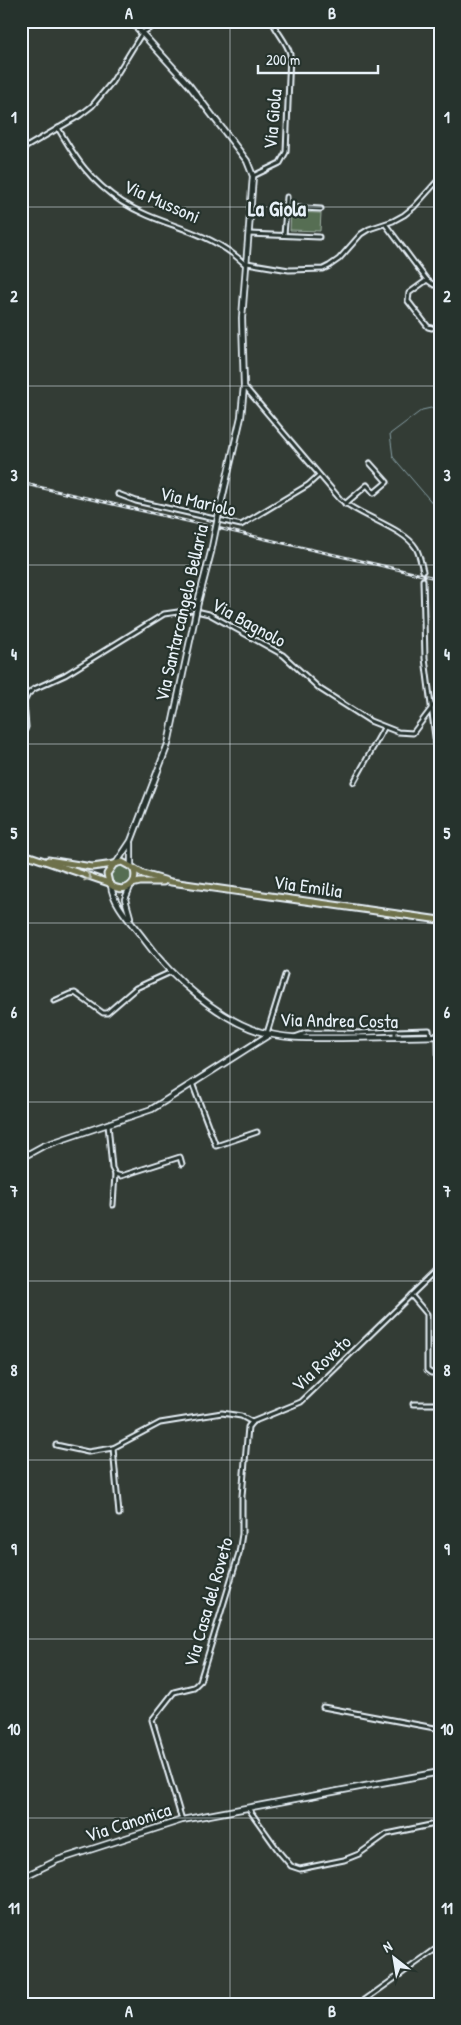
<svg xmlns="http://www.w3.org/2000/svg" width="461" height="2025" font-family="'Patrick Hand',sans-serif">
	<style>
		.green { fill: #576e53; stroke: #a0b0a6 }
		.lines { fill: none; stroke-linecap: round; stroke-linejoin: round }
		.stream { stroke: #879fa5; stroke-width: 1 }
		.street-casing { stroke: #e8f1f8; stroke-width: 7 }
		.secondary-casing { stroke: #e8f1f8; stroke-width: 8 }
		.primary-casing { stroke: #e8f1f8; stroke-width: 9 }
		.street { stroke: #26332d; stroke-width: 3 }
		.secondary { stroke: #26332d; stroke-width: 4.5 }
		.primary { stroke: #6e714b; stroke-width: 5 }
		.rail-casing { stroke: #e8f1f8; stroke-width: 3 }
		.rail { stroke: #26332d; stroke-width: 1; stroke-dasharray: 4; stroke-linecap: butt }
		.secondary-bridge-casing { stroke: #e8f1f8; stroke-width: 8; stroke-linecap: butt }
		.secondary-bridge { stroke: #26332d; stroke-width: 4.5 }
		.oneway { stroke: #b7beb3 }
		.grid { fill: none; stroke: #e8f1f8; stroke-width: 1; stroke-opacity: 0.55 }
		.labels { text-anchor: middle; stroke-width: 4.5; stroke-linejoin: round; paint-order: stroke }
		.street-label { font-size: 19px; fill: #e8f1f8; stroke: #26332d }
		.quarter-label { font-size: 21px; font-weight: bold; fill: #e8f1f8; stroke: #26332d }
		.neatline { fill: none; stroke: #e8f1f8; stroke-width: 2 }
		.grid-label { font-size: 16px; text-anchor: middle; font-weight: bold; fill: #e8f1f8 }
	</style>
	<rect width="100%" height="100%" fill="#333c35"/>
	<filter id="ink" filterUnits="userSpaceOnUse"><feTurbulence type="fractalNoise" baseFrequency=".02" numOctaves="2"/><feDisplacementMap in="SourceGraphic" scale="10" xChannelSelector="R" yChannelSelector="G"/><feConvolveMatrix kernelMatrix="1 2 1 2 8 2 1 2 1" color-interpolation-filters="sRGB"/></filter>
	<g filter="url(#ink)">
		<g class="green">
			<polygon points="291,212 321,213 320,231 290,230"/>
			<circle cx="121" cy="876" r="10"/>
		</g>
		<g class="lines">
			<polyline class="stream" points="440,406 422,410 390,434 393,457 440,512"/>
			<g class="street-casing">
				<g id="street">
					<path d="M 58,128 C 76,159 90,181 122,202 C 163,228 208,228 246,265"/>
					<polyline points="21,150 79,116 92,106 112,82 142,33 161,21"/>
					<path d="M 253,176 L 280,163 L 286,152 L 290,54 C 287,42 277,33 272,21"/>
					<polyline points="286,207 321,209"/>
					<polyline points="386,225 427,280 434,285 440,283"/>
					<polyline points="249,234 319,237"/>
					<polyline points="284,235 287,197"/>
					<polyline points="247,263 289,270 323,269 329,266 339,259 361,234 369,229 393,221 404,215 414,207 440,178"/>
					<polyline points="427,280 409,293 408,301 428,327 432,328"/>
					<path d="M 244,386 L 340,499 C 359,516 404,528 416,548 C 420,555 421,564 423,571"/>
					<polyline points="118,494 136,501 241,525 308,485 319,475"/>
					<polyline points="345,504 367,485 374,493 387,482 370,463"/>
					<polyline points="423,580 425,658 440,776"/>
					<polyline points="21,740 26,727 24,702 28,694 34,689 65,675 164,614 192,610 209,614 283,655 320,689 370,721 398,732 413,733 440,697"/>
					<polyline points="354,782 384,728"/>
					<polyline points="54,1001 70,994 75,993 103,1013 107,1013 136,988 171,972"/>
					<polyline points="267,1033 285,975"/>
					<polyline points="358,1033 395,1031"/>
					<polyline points="438,1036 439,1088"/>
					<polyline points="295,1037 306,1033 358,1033"/>
					<polyline points="395,1037 395,1031 429,1030 430,1036"/>
					<polyline points="192,1083 216,1146 257,1132"/>
					<polyline points="108,1124 112,1168 115,1174 113,1205"/>
					<polyline points="115,1174 121,1176 180,1157 182,1164"/>
					<polyline points="411,1295 427,1314 427,1370 431,1373 440,1373"/>
					<polyline points="413,1404 440,1404"/>
					<polyline points="56,1445 88,1452 113,1448 160,1423 222,1413 241,1416 252,1422 301,1402 440,1267"/>
					<polyline points="113,1448 119,1514"/>
					<polyline points="323,1707 440,1729"/>
					<polyline points="248,1808 280,1853 291,1866 300,1869 344,1860 359,1854 387,1834 440,1823"/>
					<polyline points="182,1820 152,1720 174,1692 194,1687 200,1681 239,1553 242,1534 242,1496 248,1427 252,1422"/>
					<polyline points="359,2004 440,1946"/>
				</g>
			</g>
			<g class="secondary-casing">
				<g id="secondary">
					<polyline points="131,21 189,85 247,161 253,176 242,318 244,386 241,417 220,508"/>
					<polyline points="198,602 211,552"/>
					<polyline points="131,843 131,865"/>
					<polyline points="117,862 131,841 168,744 195,617"/>
					<path d="M 111,885 C 113,905 134,925 146,942 C 171,977 220,1020 261,1032 C 286,1039 312,1038 337,1038 C 371,1037 405,1037 440,1036"/>
					<polyline points="130,887 125,899 130,917"/>
					<polyline points="21,1158 43,1146 152,1109 270,1034"/>
					<polyline points="21,1878 58,1860 182,1820 440,1772"/>
				</g>
			</g>
			<g class="primary-casing">
				<g id="primary">
					<path d="M 21,853 L 109,883 C 121,896 141,885 133,868 L 122,862 L 114,864 L 107,874 L 109,883"/>
					<polyline points="48,860 92,867 114,864"/>
					<polyline points="133,868 143,874 171,882 440,920"/>
					<polyline points="132,884 140,882 163,882"/>
				</g>
			</g>
			<use href="#street" class="street"/>
			<use href="#secondary" class="secondary"/>
			<use href="#primary" class="primary"/>
			<g class="rail-casing">
				<polyline id="rail" points="21,483 440,579"/>
			</g>
			<use href="#rail" class="rail"/>
			<g class="secondary-bridge-casing">
				<g id="secondary-bridge">
					<polyline points="211,552 220,508"/>
					<polyline points="195,617 198,602"/>
				</g>
			</g>
			<use href="#secondary-bridge" class="secondary-bridge"/>
		</g>
		<defs><path id="oneway-chevron" d="M-2-3.5L2.5 0L-2 3.5" fill="none" stroke-width="1.6" stroke-linecap="round" stroke-linejoin="round" transform="scale(1.25)"/></defs>
		<use class="oneway" href="#oneway-chevron" transform="translate(88 877) rotate(18)"/>
	</g>
	<path class="grid" d="M 230,21 L 230,2004M 21,207 L 440,207M 21,386 L 440,386M 21,565 L 440,565M 21,744 L 440,744M 21,923 L 440,923M 21,1102 L 440,1102M 21,1281 L 440,1281M 21,1460 L 440,1460M 21,1639 L 440,1639M 21,1818 L 440,1818"/>
	<g class="labels">
		<g class="street-label">
			<text transform="translate(272 119) rotate(-85)" y="7">Via Giola</text>
			<text transform="translate(162 201) rotate(24)" y="7">Via Mussoni</text>
			<text transform="translate(198 501) rotate(13)" y="7">Via Mariolo</text>
			<text transform="translate(181 613) rotate(-77)" y="7">Via Santarcangelo Bellaria</text>
			<text transform="translate(249 622) rotate(29)" y="7">Via Bagnolo</text>
			<text transform="translate(308 886) rotate(8)" y="7">Via Emilia</text>
			<text transform="translate(339 1020) rotate(1)" y="7">Via Andrea Costa</text>
			<text transform="translate(321 1363) rotate(-43)" y="7">Via Roveto</text>
			<text transform="translate(208 1602) rotate(-74)" y="7">Via Casa del Roveto</text>
			<text transform="translate(128 1822) rotate(-18)" y="7">Via Canonica</text>
		</g>
		<g class="quarter-label">
			<text x="277" y="216">La Giola</text>
		</g>
	</g>
	<rect width="461" height="2025" fill="none" stroke="#26332d" stroke-width="55"/>
	<g transform="translate(394 1958) rotate(329)" stroke="#26332d" stroke-width="4" paint-order="stroke">
	<path d="M0-4L9 19L0 12L-9 19Z" fill="#e8f1f8"/>
	<text y="-8" font-size="14" font-weight="bold" text-anchor="middle" fill="#e8f1f8">N</text>
	</g>
	<path d="M258 65v8h120v-8" fill="none" stroke="#e8f1f8" stroke-width="2.5"/>
	<text x="266" y="65" font-size="15" fill="#e8f1f8" stroke="#26332d" stroke-width="4" paint-order="stroke">200 m</text>
	<rect x="28" y="28" width="406" height="1970" class="neatline"/>
	<g class="grid-label">
		<text x="129" y="19">A</text>
		<text x="332" y="19">B</text>
		<text x="14" y="123">1</text>
		<text x="447" y="123">1</text>
		<text x="14" y="302">2</text>
		<text x="447" y="302">2</text>
		<text x="14" y="481">3</text>
		<text x="447" y="481">3</text>
		<text x="14" y="660">4</text>
		<text x="447" y="660">4</text>
		<text x="14" y="839">5</text>
		<text x="447" y="839">5</text>
		<text x="14" y="1018">6</text>
		<text x="447" y="1018">6</text>
		<text x="14" y="1197">7</text>
		<text x="447" y="1197">7</text>
		<text x="14" y="1376">8</text>
		<text x="447" y="1376">8</text>
		<text x="14" y="1555">9</text>
		<text x="447" y="1555">9</text>
		<text x="14" y="1735">10</text>
		<text x="447" y="1735">10</text>
		<text x="14" y="1914">11</text>
		<text x="447" y="1914">11</text>
		<text x="129" y="2017">A</text>
		<text x="332" y="2017">B</text>
	</g>
</svg>
